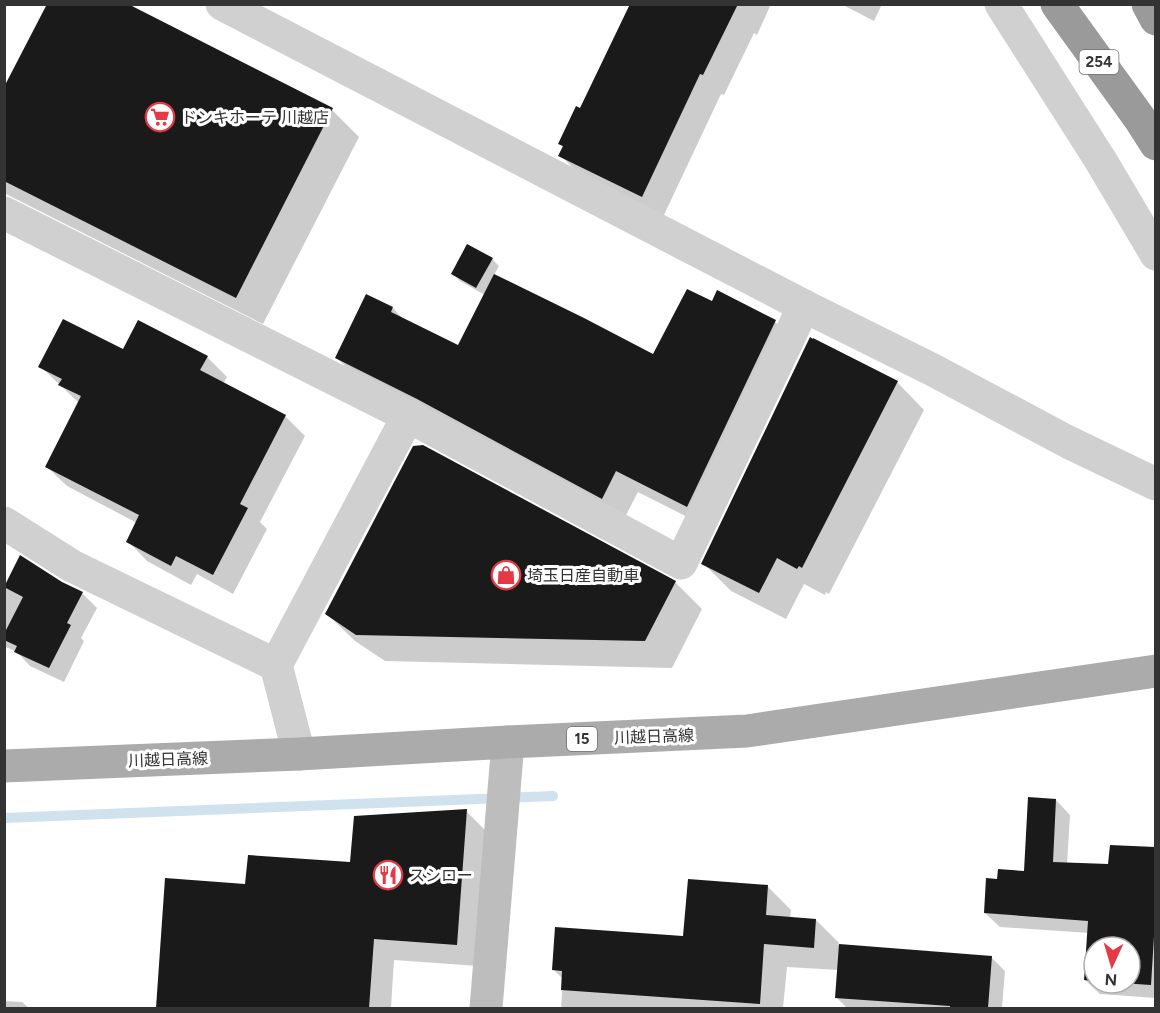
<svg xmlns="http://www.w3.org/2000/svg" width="1160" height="1013" font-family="Figtree,'Noto Sans JP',sans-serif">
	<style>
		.shadow { fill: #0003; fill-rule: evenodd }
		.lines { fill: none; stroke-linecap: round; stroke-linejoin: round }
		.stream { stroke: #cfe2ee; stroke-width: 10 }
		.building { fill: #1a1a1a }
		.street { stroke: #d0d0d0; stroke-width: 33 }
		.secondary { stroke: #bdbdbd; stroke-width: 33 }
		.primary { stroke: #ababab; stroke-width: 33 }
		.highway { stroke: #9a9a9a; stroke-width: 33 }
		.labels { text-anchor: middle; stroke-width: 6; stroke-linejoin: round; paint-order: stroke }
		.shield { fill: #fff; stroke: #707070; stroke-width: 1.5 }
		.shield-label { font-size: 15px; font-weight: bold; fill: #333 }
		.poi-label { font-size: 16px; fill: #333; stroke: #fff; text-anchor: start }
		.street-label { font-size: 16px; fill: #333; stroke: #fff }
	</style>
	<rect width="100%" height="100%" fill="#fff"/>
	<g class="shadow">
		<polygon points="124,4 332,110 359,137 263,324 4,193 4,90"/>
		<polygon points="632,4 771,4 757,35 754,33 724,95 721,94 663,217 581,176 560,155 564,148 560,144 581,110"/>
		<polygon points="841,4 882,4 874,21"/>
		<polygon points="492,259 499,266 494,275 653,356 712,303 718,292 775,322 797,343 709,528 638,492 624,519 358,379 337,358 393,308 406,322 458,347 485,295 460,281 453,274"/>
		<polygon points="124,351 207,357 227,377 223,384 285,416 305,436 260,522 267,529 233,594 197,574 191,585 147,561 128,541 137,523 67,486 47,467 79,403 40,366"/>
		<polygon points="897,382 924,410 829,594 826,592 825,595 804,584 786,619 731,591 703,563"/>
		<polygon points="21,558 61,583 82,593 97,608 81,638 84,641 64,682 30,666 17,652 4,646 4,589"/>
		<polygon points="675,582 702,609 672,668 385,661 355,641 327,614"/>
		<path d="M 1056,800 L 1070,815 L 1067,864 L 1110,866 L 1111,846 L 1156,848 L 1156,998 L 1100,994 L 1085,980 L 1089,933 L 1000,927 L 985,913 L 998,881 L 1025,872 ZM 1094,947 L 1130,947 L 1130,983 L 1094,983 Z"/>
		<polygon points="466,811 487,832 478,966 394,960 391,1008 158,1008 167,880 247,885 352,864"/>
		<polygon points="768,887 791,910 790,919 816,920 839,943 838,945 991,957 1005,971 1002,1008 847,1008 837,998 839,970 787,967 783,1008 561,1008 563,979 554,970 684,938"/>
		<polygon points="4,1001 22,1002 29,1008 4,1008"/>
	</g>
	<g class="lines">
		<polyline class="stream" points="4,818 553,796"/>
	</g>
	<g class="building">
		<polygon points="47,4 128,4 333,108 236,298 4,181 4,87"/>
		<polygon points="630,4 738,4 703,75 700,74 642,197 558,156 563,146 558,144 576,106 580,108"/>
		<polygon points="467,244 493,258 476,288 451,274"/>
		<polygon points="494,274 584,318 653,354 687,289 712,301 717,290 776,320 687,507 616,471 602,499 417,399 335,358 366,294 393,307 391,312 458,345"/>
		<polygon points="63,319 123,349 138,320 208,356 200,370 286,415 240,504 248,508 213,575 176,556 171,566 126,542 139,515 45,467 81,396 58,385 62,379 38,367"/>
		<polygon points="810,337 813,339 813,338 898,381 802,568 799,566 797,569 777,558 759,593 701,564"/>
		<polygon points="423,445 676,581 645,641 356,635 325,614 413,446"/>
		<polygon points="20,555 62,582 83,592 67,623 71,625 49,668 14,652 17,646 4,640 4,634 23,597 4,587"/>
		<polygon points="1028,797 1056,799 1053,862 1108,864 1110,845 1155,847 1155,920 1151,985 1121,983 1130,983 1130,947 1094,947 1094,981 1084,980 1088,921 984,913 986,878 997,879 998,869 1024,871"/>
		<polygon points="467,809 457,945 374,939 369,1008 156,1008 165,878 245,884 248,855 350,862 354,816"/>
		<polygon points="688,879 768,885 766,915 816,919 814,948 764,944 760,1004 561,990 562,971 552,970 555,927 683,936"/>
		<polygon points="839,944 992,956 988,1008 950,1008 950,1006 835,998"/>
	</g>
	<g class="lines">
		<g class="street">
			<polyline points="222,4 804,306"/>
			<polyline points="1001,4 1101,161 1156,254"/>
			<polyline points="4,213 408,416 681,563 804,306 933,370 1068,442 1156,484"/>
			<polyline points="4,523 72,566 276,665 299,754"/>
			<polyline points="276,665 408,416"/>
		</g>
		<polyline class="secondary" points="486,1008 508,742"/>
		<polyline class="primary" points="4,766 299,754 508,742 747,731 1156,671"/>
		<g class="highway">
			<polyline points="1057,4 1140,119 1156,144"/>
			<polyline points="1148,4 1156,19"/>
		</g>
	</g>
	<defs>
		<g id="supermarket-ring" transform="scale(1.5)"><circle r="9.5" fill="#fff" stroke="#e63946" stroke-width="1.5"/><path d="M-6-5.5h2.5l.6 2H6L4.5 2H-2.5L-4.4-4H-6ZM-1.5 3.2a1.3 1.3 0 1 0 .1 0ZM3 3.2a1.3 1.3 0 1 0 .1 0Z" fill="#e63946"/></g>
		<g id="shop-ring" transform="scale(1.5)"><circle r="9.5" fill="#fff" stroke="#e63946" stroke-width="1.5"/><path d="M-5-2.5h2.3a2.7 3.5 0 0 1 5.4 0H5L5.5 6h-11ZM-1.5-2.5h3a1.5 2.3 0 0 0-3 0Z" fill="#e63946"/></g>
		<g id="restaurant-ring" transform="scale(1.5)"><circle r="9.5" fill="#fff" stroke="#e63946" stroke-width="1.5"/><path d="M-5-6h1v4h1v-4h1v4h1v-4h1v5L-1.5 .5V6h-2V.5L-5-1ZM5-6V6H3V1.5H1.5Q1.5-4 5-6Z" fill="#e63946"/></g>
	</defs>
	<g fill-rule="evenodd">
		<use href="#supermarket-ring" x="160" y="117"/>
		<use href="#shop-ring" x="506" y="575"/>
		<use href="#restaurant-ring" x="388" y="875"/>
	</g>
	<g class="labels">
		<g class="shield">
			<rect x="1079.5" y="50" width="39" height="24" rx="4.5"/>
			<rect x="567" y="727" width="30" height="24" rx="4.5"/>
		</g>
		<g class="shield-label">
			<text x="1099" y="67">254</text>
			<text x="582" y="744">15</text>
		</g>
		<g class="poi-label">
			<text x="181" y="123">ドンキホーテ 川越店</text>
			<text x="527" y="581">埼玉日産自動車</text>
			<text x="409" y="881">スシロー</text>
		</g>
		<g class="street-label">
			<text transform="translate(654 736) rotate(-2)" y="6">川越日高線</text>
			<text transform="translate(168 759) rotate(-2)" y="6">川越日高線</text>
		</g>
	</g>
	<rect width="1160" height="1013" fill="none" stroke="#333333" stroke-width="12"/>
	<g transform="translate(1112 965) rotate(184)"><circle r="28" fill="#ffffff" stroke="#adadad" stroke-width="1.5"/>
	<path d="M0-4.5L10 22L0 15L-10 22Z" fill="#e63946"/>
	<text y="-9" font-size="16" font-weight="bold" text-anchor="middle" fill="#333333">N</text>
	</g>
</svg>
